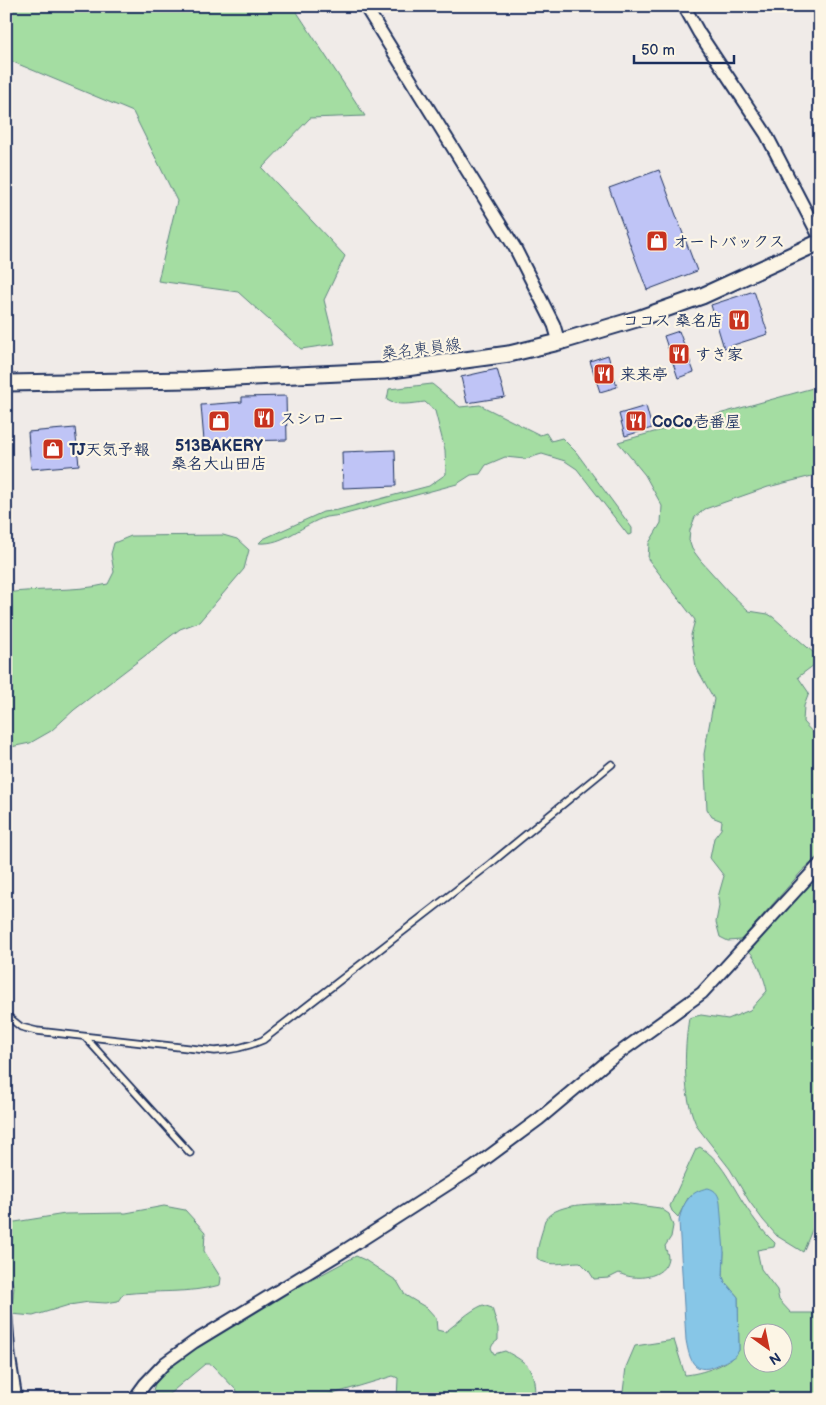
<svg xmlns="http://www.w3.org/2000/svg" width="826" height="1405" font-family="'Balsamiq Sans','Klee One',sans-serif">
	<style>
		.green { fill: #a4dda2; stroke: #608680; fill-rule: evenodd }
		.water { fill: #87c6e7; stroke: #5c8ab0 }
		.building { fill: #bfc4f6; stroke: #1b2f5e }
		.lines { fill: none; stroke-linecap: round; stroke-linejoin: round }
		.lane-casing { stroke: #1b2f5e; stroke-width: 9 }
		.street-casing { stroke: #1b2f5e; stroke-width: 15 }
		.secondary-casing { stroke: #1b2f5e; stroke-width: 19 }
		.lane { stroke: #fcf5e5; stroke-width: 5.5 }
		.street { stroke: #fcf5e5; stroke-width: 11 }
		.secondary { stroke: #fcf5e5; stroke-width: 15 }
		.labels { text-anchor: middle; stroke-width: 4.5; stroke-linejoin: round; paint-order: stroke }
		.poi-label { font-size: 16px; font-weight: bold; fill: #1b2f5e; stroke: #fcf5e5; text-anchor: start }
		.street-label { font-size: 16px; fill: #1b2f5e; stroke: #fcf5e5 }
	</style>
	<rect width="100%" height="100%" fill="#f0ebe8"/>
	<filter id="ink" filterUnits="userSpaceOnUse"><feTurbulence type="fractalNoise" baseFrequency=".02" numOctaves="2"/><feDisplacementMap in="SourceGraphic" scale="10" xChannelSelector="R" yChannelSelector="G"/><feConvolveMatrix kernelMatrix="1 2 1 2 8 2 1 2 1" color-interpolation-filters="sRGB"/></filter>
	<g filter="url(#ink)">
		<g class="green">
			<polygon points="6,6 293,6 365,116 310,118 262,168 345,256 324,300 335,344 301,349 238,292 158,281 177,201 133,112 6,59"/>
			<path d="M 432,384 L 460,407 L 480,405 L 540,435 L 546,433 L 551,441 L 562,438 L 576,452 L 632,528 L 632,534 L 628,535 L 577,469 L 565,461 L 542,454 L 525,459 L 505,457 L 486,465 L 480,474 L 471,475 L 457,484 L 342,515 C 337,516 331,516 326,517 C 303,524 284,545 259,543 L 263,539 L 323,512 L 338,510 L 429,486 L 446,474 L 445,450 L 435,411 L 425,402 C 414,403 397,407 387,400 L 389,389 Z"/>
			<polygon points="820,386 820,474 768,487 705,509 695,517 690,530 689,540 692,549 701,561 728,591 749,611 768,614 773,617 815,654 818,662 798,677 809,693 804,706 803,722 814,734 820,737 820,855 802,871 741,940 728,941 720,937 716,922 719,906 718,897 724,876 710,858 714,838 721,829 722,821 712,817 707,809 704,754 714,699 696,667 691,635 695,620 648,559 649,543 661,523 662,506 645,475 618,442"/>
			<path d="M 223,535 L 237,539 L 249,550 L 244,569 L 199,622 L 180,629 L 74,710 L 51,731 L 30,743 L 6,748 L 6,593 C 40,588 75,592 108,584 L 114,572 L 111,554 L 114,543 L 131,536 Z"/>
			<path d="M 820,871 L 820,1218 L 812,1230 L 803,1252 L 777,1236 L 763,1220 L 749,1201 L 730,1169 L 698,1128 C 682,1099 684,1050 689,1018 L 701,1015 L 728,1019 L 750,1010 L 767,991 C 765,980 757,958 749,951 L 777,916 Z"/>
			<path d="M 700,1147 C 719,1158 730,1181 741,1199 C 751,1215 761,1230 775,1243 L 774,1247 L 757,1250 L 761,1269 L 777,1290 L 779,1300 L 791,1313 L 820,1313 L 820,1399 L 617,1399 L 623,1392 L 626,1367 L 635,1346 L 674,1340 L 685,1375 C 700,1374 732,1364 739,1350 L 738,1297 L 725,1282 L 723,1277 L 724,1252 L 688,1198 L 678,1217 L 672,1211 L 670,1206 L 696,1149 ZM 754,1332 L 784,1332 L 784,1362 L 754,1362 Z"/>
			<path d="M 623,1203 L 660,1208 L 669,1214 L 673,1226 L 671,1237 L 665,1246 C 666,1250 668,1254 668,1258 C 665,1279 634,1281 619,1273 L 609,1278 L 594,1279 L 589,1271 L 580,1262 C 565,1262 549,1268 537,1258 C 537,1249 539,1243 541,1235 C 543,1230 543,1225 545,1220 C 558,1200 603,1205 623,1203 Z"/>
			<path d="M 164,1206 L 185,1210 L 205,1232 L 204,1251 L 221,1278 L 220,1285 C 188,1294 156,1290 123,1294 L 118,1301 L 106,1303 L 89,1302 L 69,1305 L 33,1316 L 11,1314 L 14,1287 L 6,1268 L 6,1221 L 15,1222 L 65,1214 L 126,1213 Z"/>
			<path d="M 356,1256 L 365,1260 L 397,1281 L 405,1295 L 427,1308 L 436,1318 L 437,1330 L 445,1332 C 458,1323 467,1312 483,1305 L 492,1308 L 498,1328 L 498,1340 L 493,1344 L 491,1348 L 494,1354 L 505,1351 C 530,1364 535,1369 535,1399 L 397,1399 L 398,1378 L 393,1376 L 316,1399 L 242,1399 L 239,1393 L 211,1364 L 205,1364 L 168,1395 L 156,1394 L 153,1390 L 155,1384 L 175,1360 L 222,1328 Z"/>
		</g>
		<path class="water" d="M 708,1188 C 716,1190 719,1195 720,1203 L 724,1252 L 723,1277 L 725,1282 L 738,1297 L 739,1350 C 735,1358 728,1360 720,1364 C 695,1376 690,1363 686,1340 L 679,1221 C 682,1204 690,1191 708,1188 Z"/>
		<g class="building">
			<polygon points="659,170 697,271 647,290 609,188"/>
			<polygon points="754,291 768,334 724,348 711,305"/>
			<polygon points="679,331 694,372 678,378 664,336"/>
			<polygon points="608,355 617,387 600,392 590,361"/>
			<polygon points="497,369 505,397 467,403 461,377"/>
			<polygon points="286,396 287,440 242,441 242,438 204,441 201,405 242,402 242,397"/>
			<polygon points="646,406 652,428 625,436 619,414"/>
			<polygon points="75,428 79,465 31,469 28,432"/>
			<polygon points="395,450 396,486 343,488 342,452"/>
		</g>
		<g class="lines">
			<g class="lane-casing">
				<g id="lane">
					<path d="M 6,1015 L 21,1027 L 37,1031 L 215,1051 C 233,1050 247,1047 263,1040 L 490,864 L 612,764"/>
					<polyline points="85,1037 190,1153"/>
				</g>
			</g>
			<g class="street-casing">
				<g id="street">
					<polyline points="365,6 515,248 554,325 559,342"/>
					<polyline points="684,6 699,33 766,134 820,238"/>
					<polyline points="6,1318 9,1355 16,1399"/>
					<polyline points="134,1399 145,1384 165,1363 194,1342 347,1249 473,1168 539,1119 608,1061 702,993 820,864"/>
				</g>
			</g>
			<g class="secondary-casing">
				<polyline id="secondary" points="6,383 191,380 384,371 509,354 559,342 640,318 702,296 820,242"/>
			</g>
			<use href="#lane" class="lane"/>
			<use href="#street" class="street"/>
			<use href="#secondary" class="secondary"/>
		</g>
	</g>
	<defs>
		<g id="shop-square" transform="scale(1.125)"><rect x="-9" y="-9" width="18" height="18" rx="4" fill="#c8321e" stroke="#fcf5e5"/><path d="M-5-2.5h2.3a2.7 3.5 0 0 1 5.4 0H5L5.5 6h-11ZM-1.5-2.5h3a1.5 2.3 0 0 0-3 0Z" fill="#fff"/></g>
		<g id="restaurant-square" transform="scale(1.125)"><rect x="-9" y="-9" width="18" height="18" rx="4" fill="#c8321e" stroke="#fcf5e5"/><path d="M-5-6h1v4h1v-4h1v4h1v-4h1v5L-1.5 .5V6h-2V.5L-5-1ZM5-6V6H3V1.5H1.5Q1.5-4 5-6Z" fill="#fff"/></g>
	</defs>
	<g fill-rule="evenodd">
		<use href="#shop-square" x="657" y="241"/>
		<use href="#restaurant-square" x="739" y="320"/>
		<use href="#restaurant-square" x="679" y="354"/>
		<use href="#restaurant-square" x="604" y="374"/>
		<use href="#restaurant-square" x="264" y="418"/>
		<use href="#shop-square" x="219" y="421"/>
		<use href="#restaurant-square" x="636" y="421"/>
		<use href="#shop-square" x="53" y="449"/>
	</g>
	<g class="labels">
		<g class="poi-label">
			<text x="673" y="247">オートバックス</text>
			<text x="723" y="326" text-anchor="end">ココス 桑名店</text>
			<text x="695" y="360">すき家</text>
			<text x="620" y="380">来来亭</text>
			<text x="280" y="424">スシロー</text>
			<text x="652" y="427">CoCo壱番屋</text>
			<text x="219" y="451" text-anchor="middle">513BAKERY<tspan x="219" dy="18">桑名大山田店</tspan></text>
			<text x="69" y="455">TJ天気予報</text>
		</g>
		<g class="street-label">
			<text transform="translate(421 348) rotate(-7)" y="6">桑名東員線</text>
		</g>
	</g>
	<rect width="826" height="1405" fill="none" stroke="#fcf5e5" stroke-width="25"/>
	<rect x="12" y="12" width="801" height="1380" fill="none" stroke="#1b2f5e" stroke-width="2" filter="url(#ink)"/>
	<g transform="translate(768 1348) rotate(147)"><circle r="24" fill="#fcf5e5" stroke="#a2a6af"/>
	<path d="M0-4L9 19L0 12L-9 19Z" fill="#c8321e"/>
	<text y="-8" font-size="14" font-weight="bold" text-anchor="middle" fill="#1b2f5e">N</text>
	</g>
	<path d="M634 55v8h100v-8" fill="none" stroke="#1b2f5e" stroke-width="2.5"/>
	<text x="641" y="55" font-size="15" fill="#1b2f5e" stroke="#fcf5e5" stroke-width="4" paint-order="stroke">50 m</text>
</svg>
